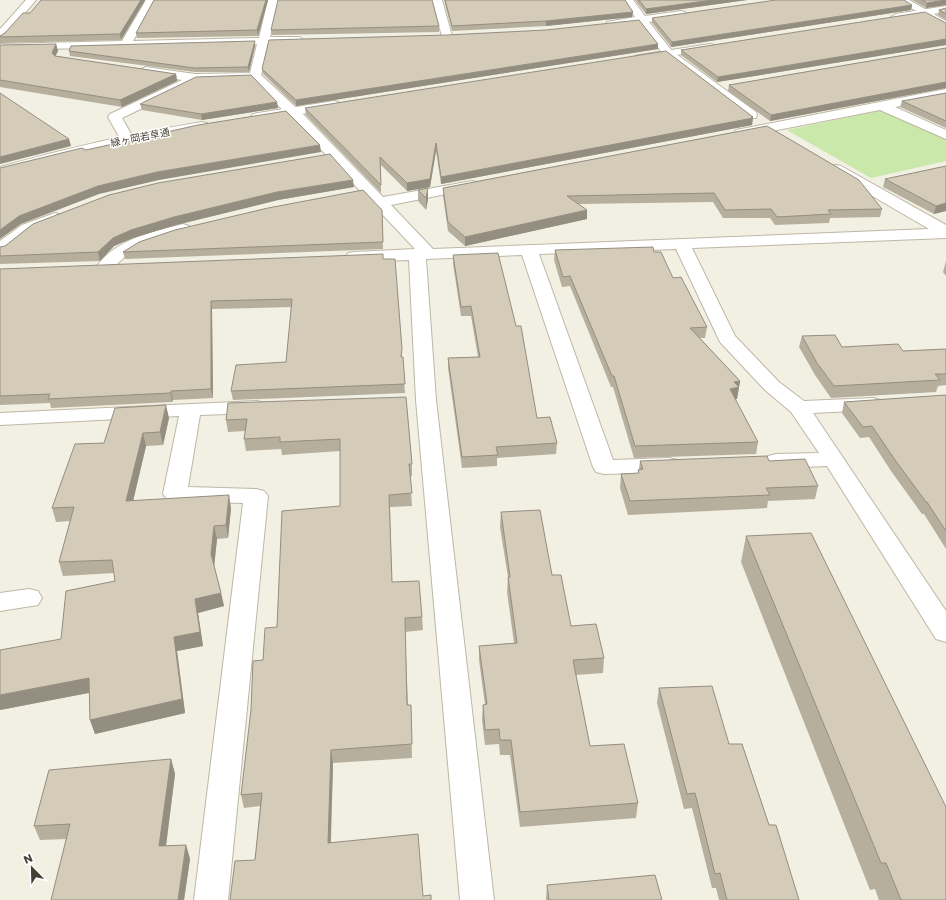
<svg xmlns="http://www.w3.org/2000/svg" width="946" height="900" font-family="Poppins,'Noto Sans JP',sans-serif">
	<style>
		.green { fill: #c9e8aa }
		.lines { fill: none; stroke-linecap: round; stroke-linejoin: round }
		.minor-casing { stroke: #beb7a6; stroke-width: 2 }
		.tertiary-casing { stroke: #beb7a6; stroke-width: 2 }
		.minor { fill: #fff; fill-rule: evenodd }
		.tertiary { fill: #fff; fill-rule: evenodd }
		.wall { fill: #b6af9e }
		.shaded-wall { fill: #948e81 }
		.building { fill: #d4cbb8; stroke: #948e81 }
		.labels { text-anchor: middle; stroke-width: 3; stroke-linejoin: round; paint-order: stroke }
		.far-street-label { font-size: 10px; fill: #443f33; stroke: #fff }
	</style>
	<rect width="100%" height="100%" fill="#f2efe3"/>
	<polygon class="green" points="883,110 946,139 946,161 871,178 787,130"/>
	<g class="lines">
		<g class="minor-casing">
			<g id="minor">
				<polygon points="26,0 36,0 4,38 0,39 0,29"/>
				<polygon points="146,0 156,0 133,41 259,38 268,0 278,0 270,37 299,37 304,40 299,43 268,44 261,75 303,114 383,197 472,181 477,182 479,185 477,188 472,189 391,205 433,249 929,229 831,172 829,169 831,166 836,165 841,166 946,225 946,238 692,248 735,336 779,382 804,401 873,398 880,400 883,404 880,408 873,410 813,413 946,611 946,642 936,639 827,466 776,468 768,466 765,461 768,456 776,454 819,453 791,412 765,390 720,342 676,249 539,254 613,460 669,458 677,460 680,465 677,470 669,472 604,474 596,472 593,467 522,255 426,259 436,400 494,900 460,900 416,400 409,260 354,262 348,261 346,257 348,253 354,252 415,249 293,120 252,80 197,82 122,118 134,139 132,142 122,142 108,117 110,114 182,80 142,73 140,71 142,69 146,67 195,74 250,73 257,44 0,50 0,44 122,41"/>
				<polygon points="432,0 442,0 452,36 451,38 443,38 442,36"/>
				<polygon points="623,0 633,0 645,16 681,11 685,12 686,14 685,16 649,22 672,51 756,112 757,115 756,118 746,118 664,55 639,23 611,27 607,26 606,24 607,22 635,17"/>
				<polygon points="897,0 909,0 946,21 946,28"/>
				<polygon points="946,89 946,97 895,107 946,130 946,139 880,110 741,137 736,136 734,133 736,130 741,129"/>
				<polygon points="55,213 61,215 63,218 61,221 34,231 6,253 0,254 0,241 22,225"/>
				<path d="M 183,224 L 189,226 L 191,229 L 189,232 C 169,238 143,242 127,255 C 117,262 113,274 99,271 L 96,267 C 116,239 152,232 183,224 Z"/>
				<polygon points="257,401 264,403 267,407 264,411 257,413 200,415 188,487 256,489 264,491 268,496 228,900 194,900 243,503 175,501 167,499 163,494 179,416 0,425 0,413"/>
				<polygon points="29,589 38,591 42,598 38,605 0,611 0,593"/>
			</g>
		</g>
		<g class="tertiary-casing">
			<g id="tertiary">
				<polygon points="946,6 946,12 896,20 891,17 896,14"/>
				<polygon points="710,44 714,45 716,47 714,49 639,61 635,60 633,58 635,56 639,55"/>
				<polygon points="334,101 338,102 340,105 338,108 258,121 253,120 251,117 253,114 258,113"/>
				<path d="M 202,122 L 207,123 L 209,126 L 207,129 L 100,150 L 0,175 L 0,167 C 67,148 134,133 202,122 Z"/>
			</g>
		</g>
		<use href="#minor" class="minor"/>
		<use href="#tertiary" class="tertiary"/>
	</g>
	<g class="wall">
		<polygon points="145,0 121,40 0,43 0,36 30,13"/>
		<polygon points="154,0 268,0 258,36 137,38 136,33"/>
		<polygon points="444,0 625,0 633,12 632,17 546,26 452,31"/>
		<polygon points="635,0 747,0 646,14"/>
		<polygon points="912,0 946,0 946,5 926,8"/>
		<polygon points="912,5 911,10 671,47 652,23 652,18"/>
		<polygon points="946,8 946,20 938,15 939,10"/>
		<polygon points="946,23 946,45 717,82 681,55 681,50"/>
		<polygon points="439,26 439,32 272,35 271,30"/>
		<polygon points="56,44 58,51 55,56 176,74 177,81 122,107 0,87 0,45"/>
		<polygon points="658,44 658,49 296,106 263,74 262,69"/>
		<polygon points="255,46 249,72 195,72 70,56 69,51"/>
		<polygon points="946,48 946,88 770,121 728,91 729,85"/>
		<polygon points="946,93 946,128 900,107 902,101"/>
		<polygon points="277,102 278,108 202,120 142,110 140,104"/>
		<polygon points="305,108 753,117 752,125 441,184 436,151 430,187 407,191 381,165 381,193 306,115"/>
		<polygon points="767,126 882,209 880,217 830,218 829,223 775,225 770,218 723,218 713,202 578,204 587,219 465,246 448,231 443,196 443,188"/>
		<polygon points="946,166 946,211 934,214 883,187 885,179"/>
		<polygon points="354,187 278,200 176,225 133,238 114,246 100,261 0,264 0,247 5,246 33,224"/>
		<polygon points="418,190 428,199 426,210 418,201"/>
		<polygon points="382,210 383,249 125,259 123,252"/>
		<polygon points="555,250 654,252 673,278 707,327 705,338 700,338 740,381 737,399 735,399 758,442 756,454 634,458 613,387 611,387 570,286 562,287 554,260"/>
		<polygon points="453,255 537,418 557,443 556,454 497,458 497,466 462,468 448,368 448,358 478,357 471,316 461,316 453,264"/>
		<polygon points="383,259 402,357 405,393 233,400 231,391 286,362 292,307 212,309 213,398 173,400 172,402 51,408 50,403 0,405 0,269"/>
		<polygon points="946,261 946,276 943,272"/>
		<polygon points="802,336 842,347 903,351 946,349 946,385 938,386 936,392 831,398 815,375 799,347"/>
		<polygon points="946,395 946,549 924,514 922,514 891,471 869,437 860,438 842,413 844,402"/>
		<polygon points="406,397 412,464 412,476 410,476 412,506 390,507 392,582 422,617 423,630 405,632 408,705 411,705 412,758 333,763 331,842 423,896 431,900 255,860 260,806 244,808 241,795 263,660 277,627 340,506 340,451 282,455 281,449 246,451 244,439 245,431 228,432 226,420"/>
		<polygon points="169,418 163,445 146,446 133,501 231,508 228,538 217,539 214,565 221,593 224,606 198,613 203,646 177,651 185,713 95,734 90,720 89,693 0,710 61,639 115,581 114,573 63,576 59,562 70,521 56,522 52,508 104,443"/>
		<polygon points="640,461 769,461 818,486 815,499 768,501 767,508 628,515 620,488 621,474 638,473 638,470 639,469"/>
		<polygon points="501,512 552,575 571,626 604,658 603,673 576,675 590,746 638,803 636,818 520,827 510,755 500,755 499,744 485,745 482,720 483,705 485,705 479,660 479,646 514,643 507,592 508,577 500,527"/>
		<polygon points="746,536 946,900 879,900 875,889 870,890 741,562"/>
		<polygon points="659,688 729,744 769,825 799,900 719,900 716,888 712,888 692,808 684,809 657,703"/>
		<polygon points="171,759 175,774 166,846 186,845 190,859 184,900 51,900 66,839 40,840 34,826"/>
		<polygon points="547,885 662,900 546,900"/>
	</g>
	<g class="shaded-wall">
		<polygon points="141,0 145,0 121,40 120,34"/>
		<polygon points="266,0 268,0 258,36 257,30"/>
		<polygon points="713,0 747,0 646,14 646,9"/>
		<polygon points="946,0 946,5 926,8 927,3"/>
		<polygon points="912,5 911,10 671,47 672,42"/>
		<polygon points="633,12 632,17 546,26 546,21"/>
		<polygon points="946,39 946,45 717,82 718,77"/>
		<polygon points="255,41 255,46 249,72 248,67"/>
		<polygon points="56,44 58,51 54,59 52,53"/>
		<polygon points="658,44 658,49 296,106 296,100"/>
		<polygon points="176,74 177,81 122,107 120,100"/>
		<polygon points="946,82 946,88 770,121 771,115"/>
		<polygon points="277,102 278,108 202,120 201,114"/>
		<polygon points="753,117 752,125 441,184 441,177"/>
		<polygon points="69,139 71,146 0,164 0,157"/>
		<polygon points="436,143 436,151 430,187 407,191 407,183"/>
		<polygon points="320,145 321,152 159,180 99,194 21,224 0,239 0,230 19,216 98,186 157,172"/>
		<polygon points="353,180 354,187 278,200 176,225 133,238 114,246 100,261 98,252 113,238 131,230 174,217 277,192"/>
		<polygon points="428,188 428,199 426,210 426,198"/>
		<polygon points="946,203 946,211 934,214 936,206"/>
		<polygon points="587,210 587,219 465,246 465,237"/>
		<polygon points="211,301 212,309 213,398 211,389"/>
		<polygon points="740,381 737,399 728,400 730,389 734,382"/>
		<polygon points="171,391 173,400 172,402 171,393"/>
		<polygon points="166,405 169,418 163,445 160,432"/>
		<polygon points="143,433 146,446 130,514 126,501"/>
		<polygon points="229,495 231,508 228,538 226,525"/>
		<polygon points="214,526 217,539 214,568 211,554"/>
		<polygon points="221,593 224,606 198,613 203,646 177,651 185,713 95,734 90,720 174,637 195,599"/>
		<polygon points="89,678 93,692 0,710 0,695"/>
		<polygon points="331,750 333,763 330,856 328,843"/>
		<polygon points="171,759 175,774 164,861 159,846"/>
		<polygon points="186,845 190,859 184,900 178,900"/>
	</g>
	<g class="building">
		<polygon points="41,0 141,0 120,34 0,37 0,36 4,34 23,13 30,13"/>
		<polygon points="154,0 266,0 257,30 136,33"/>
		<polygon points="278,0 432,0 439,26 271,30"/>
		<polygon points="445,0 625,0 633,12 546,21 452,26"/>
		<polygon points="639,0 713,0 646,9"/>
		<polygon points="776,0 904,0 912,5 672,42 652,18"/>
		<polygon points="922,0 946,0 927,3"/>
		<polygon points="946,8 946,14 939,10"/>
		<polygon points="925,12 946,23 946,39 718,77 681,50"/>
		<polygon points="639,20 658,44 296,100 262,69 269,40 447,35 546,30"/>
		<polygon points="255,41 248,67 194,68 69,51 71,46"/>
		<polygon points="56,44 52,53 55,56 176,74 120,100 0,80 0,45"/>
		<polygon points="946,48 946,82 771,115 729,85"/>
		<polygon points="666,51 753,117 751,117 753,118 441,177 436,143 430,179 407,183 380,157 381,185 305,108"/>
		<polygon points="251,75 277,102 201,114 140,104 196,77"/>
		<polygon points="0,93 69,139 0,157"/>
		<polygon points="946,93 946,121 902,101"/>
		<polygon points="286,111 320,145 157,172 98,186 19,216 0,230 0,168 82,148 86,150 198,125"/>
		<polygon points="767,126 859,180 882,209 828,210 831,214 777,217 771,209 725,210 714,193 567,196 587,210 465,237 448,222 443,188"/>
		<polygon points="330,154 353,180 277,192 174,217 131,230 113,238 98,252 0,256 0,247 5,246 33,224 109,195 158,183"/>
		<polygon points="946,166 946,203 936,206 885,179"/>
		<polygon points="428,188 426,198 418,190"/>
		<polygon points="363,190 382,210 383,242 123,252 139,242 175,230 268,208"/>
		<polygon points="653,247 654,252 661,252 673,278 681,277 707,327 690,328 740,381 734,382 739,387 730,389 758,442 635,446 614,376 612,376 570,276 563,277 555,250"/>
		<polygon points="498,253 516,326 521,326 537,418 550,417 557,443 496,447 498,455 462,457 448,358 480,357 471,306 461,307 453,255"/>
		<polygon points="383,254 383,259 395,259 402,349 401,357 403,357 405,384 231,391 236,365 286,362 292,299 211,301 211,389 171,391 171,393 48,399 50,394 0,396 0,269"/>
		<polygon points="835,335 842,347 898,344 903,351 946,349 946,374 935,374 940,380 834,386 817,363 802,336"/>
		<polygon points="946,395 946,531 927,502 926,502 895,460 872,426 863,427 844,402"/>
		<polygon points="406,397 412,464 409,464 412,493 389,495 392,582 419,581 422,617 405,618 407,705 411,705 412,744 331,750 328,843 418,834 423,896 431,895 431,900 230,900 235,861 255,860 262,793 241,795 251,710 253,661 263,660 265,628 277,627 282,511 340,506 340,439 280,442 280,437 244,439 247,419 226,420 228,403"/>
		<polygon points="166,405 160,432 143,433 126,501 229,495 226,525 214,526 211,554 221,593 195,599 200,632 174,637 182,699 90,720 89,678 0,695 0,650 61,639 66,591 115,581 112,560 59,562 74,507 52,508 75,444 104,443 115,408"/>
		<polygon points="767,456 769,461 805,459 818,486 766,488 770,495 630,501 621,474 639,473 638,470 643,469 640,461"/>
		<polygon points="540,510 552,575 561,575 571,626 596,624 604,658 573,660 590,746 624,744 638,803 520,812 511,740 500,740 499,729 485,730 483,705 487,704 479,646 517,643 508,577 510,577 501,512"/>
		<polygon points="811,533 946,807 946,900 901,900 886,863 881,863 746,536"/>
		<polygon points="712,686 729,744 742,744 769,825 776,825 799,900 727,900 720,873 715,874 695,793 687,794 659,688"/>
		<polygon points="171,759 159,846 186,845 178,900 51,900 70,824 34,826 49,770"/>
		<polygon points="655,875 662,900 549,900 547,885"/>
	</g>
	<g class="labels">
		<g class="far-street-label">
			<text transform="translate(140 137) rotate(-11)" y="4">緑ヶ岡若草通</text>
		</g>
	</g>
	<g transform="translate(32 868) rotate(337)" stroke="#ffffff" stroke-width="3" paint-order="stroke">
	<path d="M0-3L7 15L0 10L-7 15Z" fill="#443f33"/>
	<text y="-6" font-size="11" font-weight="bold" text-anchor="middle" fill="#443f33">N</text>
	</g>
</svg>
